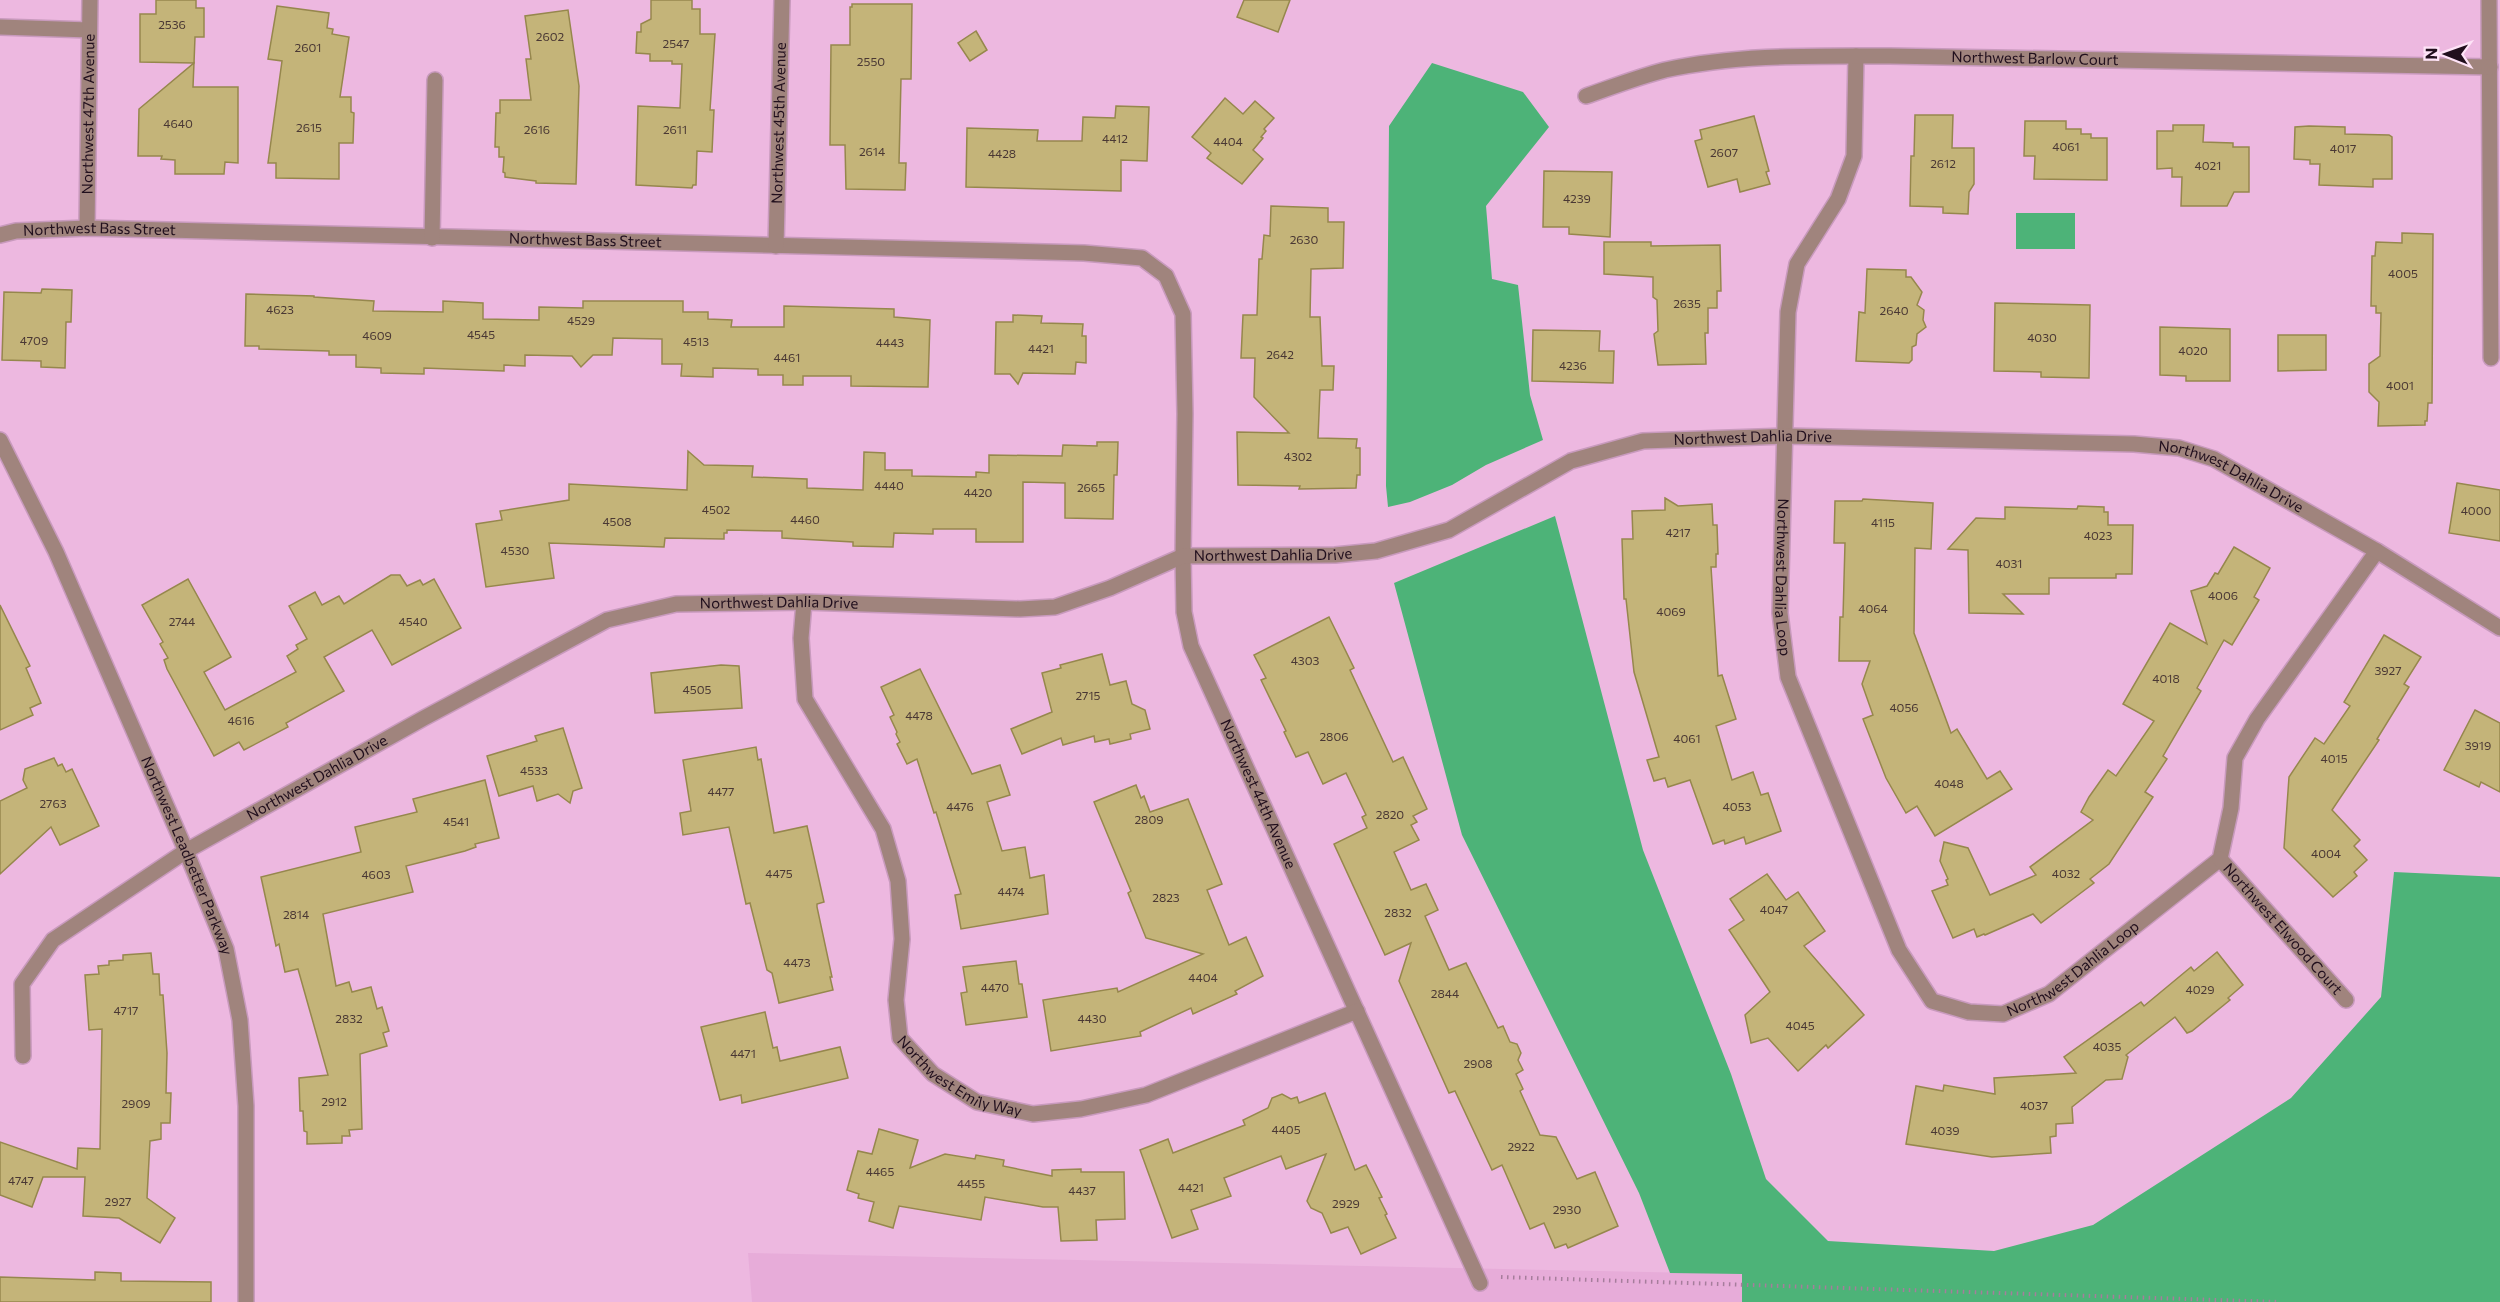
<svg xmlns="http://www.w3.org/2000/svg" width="2500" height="1302" font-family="Commissioner,sans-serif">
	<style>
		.built { fill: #e7acd9 }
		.green { fill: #4db378 }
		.building { fill: #c4b479; stroke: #96874d; stroke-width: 1.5 }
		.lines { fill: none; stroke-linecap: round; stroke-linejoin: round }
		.minor-casing { stroke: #c89abd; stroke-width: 18 }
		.path { stroke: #a67d9c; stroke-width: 4; stroke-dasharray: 1.5 4.5; stroke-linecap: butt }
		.minor { stroke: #a0847d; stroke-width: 15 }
		.labels { text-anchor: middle; stroke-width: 4.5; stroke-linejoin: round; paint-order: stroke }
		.number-label { font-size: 12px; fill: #4a3834 }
		.street-label { font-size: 15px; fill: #210f1d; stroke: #fee3f7 }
	</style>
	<rect width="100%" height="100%" fill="#edb8e0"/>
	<polygon class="built" points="748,1253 1742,1274 1742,1302 752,1302"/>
	<g class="green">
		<polygon points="1432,63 1523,92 1549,127 1486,206 1492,279 1518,285 1530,395 1543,440 1486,465 1452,485 1410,502 1388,507 1386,486 1389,126"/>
		<rect x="2016" y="213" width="59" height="36"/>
		<polygon points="1555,516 1643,850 1731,1074 1766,1179 1828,1241 1994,1251 2093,1225 2291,1098 2381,997 2394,872 2500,877 2500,1302 1742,1302 1742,1274 1670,1273 1639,1193 1462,835 1394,583"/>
	</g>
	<g class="building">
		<polygon points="156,0 196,0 196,8 204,8 204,37 195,37 194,63 140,62 140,14 156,14"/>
		<polygon points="651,0 692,0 692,9 700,9 700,34 715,34 710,110 714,110 712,152 697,151 696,185 693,185 692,188 636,185 638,106 680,108 682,64 672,64 672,61 650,61 650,54 636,53 637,32 641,32 641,24 651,19"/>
		<polygon points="1244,0 1290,0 1278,32 1237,17"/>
		<polygon points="852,4 912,4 911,79 901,79 899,163 906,163 905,190 846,189 845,145 830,145 831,45 850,45 850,7 852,7"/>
		<polygon points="277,6 329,13 327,28 333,29 332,34 349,37 340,97 351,97 351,112 354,113 353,143 339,143 339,179 276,178 276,163 268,163 282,61 268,59"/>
		<polygon points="568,10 579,86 576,184 536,183 536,181 505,177 505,173 503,172 504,157 499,157 499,147 495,147 496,113 500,113 500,100 531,100 526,59 531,59 525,16"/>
		<polygon points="976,31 987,50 970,61 958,43"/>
		<polygon points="194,63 193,87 238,87 238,163 225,162 224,174 175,174 175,160 161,159 162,156 138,156 139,109"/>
		<polygon points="1225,98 1243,114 1255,101 1274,118 1264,129 1266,131 1261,137 1263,138 1253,150 1263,159 1242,184 1207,158 1211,153 1192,137"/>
		<polygon points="1116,106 1149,107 1147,161 1121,160 1121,191 966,187 967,128 1038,130 1037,141 1082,141 1083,117 1115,118"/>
		<polygon points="1915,115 1953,115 1952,148 1974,148 1974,184 1969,192 1968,214 1943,213 1943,207 1910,206 1911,156 1914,156"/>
		<polygon points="1754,116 1769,171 1766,172 1770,184 1740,192 1737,179 1708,187 1695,141 1702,139 1700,130"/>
		<polygon points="2025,121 2066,121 2066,129 2081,129 2081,134 2091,134 2091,138 2107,138 2107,180 2034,179 2035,156 2024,156"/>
		<polygon points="2173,125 2204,125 2203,142 2233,143 2233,147 2249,147 2249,192 2234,192 2227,206 2181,206 2182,177 2172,177 2172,168 2157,169 2157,131 2173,131"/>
		<polygon points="2309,126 2345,127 2345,134 2389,135 2392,137 2392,179 2373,179 2373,187 2319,185 2320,164 2310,164 2310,160 2294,159 2295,127"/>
		<polygon points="1544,171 1612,172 1610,237 1569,234 1569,227 1543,227"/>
		<polygon points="1271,206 1328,208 1328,222 1344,222 1343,268 1311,269 1310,317 1320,317 1322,366 1334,366 1333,390 1320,390 1318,438 1357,439 1356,448 1360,448 1360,475 1357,475 1356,488 1299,489 1300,486 1238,485 1237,432 1289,433 1254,397 1255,358 1241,358 1243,315 1257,315 1259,259 1262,259 1264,235 1270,236"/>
		<polygon points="2402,233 2433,234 2432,403 2428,403 2427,421 2425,421 2425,425 2378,426 2379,402 2369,392 2369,364 2380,356 2381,313 2376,313 2376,306 2371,306 2372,256 2375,256 2376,242 2402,243"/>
		<polygon points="1604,242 1651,242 1651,246 1720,245 1721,291 1717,291 1717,308 1708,308 1708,333 1705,333 1706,364 1658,365 1654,334 1658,331 1657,300 1653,297 1653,277 1604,274"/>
		<polygon points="1867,269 1906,270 1906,277 1911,277 1922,292 1917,305 1924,310 1923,320 1926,327 1917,334 1916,345 1912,347 1912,360 1909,363 1856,361 1859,312 1865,313"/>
		<polygon points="42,289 72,290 71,322 66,322 65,368 41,367 41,361 2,360 4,292 41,293"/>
		<polygon points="246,294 314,296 314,297 374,301 373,311 443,312 443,301 483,303 483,319 539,320 539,307 583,308 583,301 683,301 683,312 708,312 708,319 732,320 731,327 784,327 784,306 894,309 894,317 930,320 928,387 851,386 851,376 803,376 803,385 783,385 783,375 758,375 758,369 713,368 713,377 681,376 682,364 662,364 662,339 613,338 612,355 593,355 581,367 572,356 525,355 525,366 504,365 504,371 424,368 424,374 381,373 381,368 356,367 356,355 329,355 329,351 259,349 259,346 245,346"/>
		<polygon points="1995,303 2090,305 2089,378 2041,377 2041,372 1994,371"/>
		<polygon points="1013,315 1042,316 1041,323 1083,324 1082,336 1086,336 1086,363 1076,362 1075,374 1023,373 1018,384 1010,374 995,374 996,322 1013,322"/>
		<polygon points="2160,327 2230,329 2230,381 2186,381 2186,376 2160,375"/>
		<polygon points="1533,330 1600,331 1599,351 1614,351 1613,383 1532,381"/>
		<polygon points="2278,335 2326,335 2326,370 2278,371"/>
		<polygon points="1097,442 1118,442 1117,475 1114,475 1113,519 1065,518 1065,483 1023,482 1023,542 976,542 976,529 933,529 933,534 894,533 893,547 853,546 853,542 782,538 782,531 727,530 727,533 724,533 724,539 665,538 664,547 549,543 554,578 486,587 476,524 502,520 500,511 569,500 569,484 687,490 688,451 704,465 753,466 752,477 807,479 807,488 863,490 864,452 885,453 885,470 912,470 912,476 976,477 976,472 989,473 989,455 1062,456 1063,445 1097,446"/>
		<polygon points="2457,483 2500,490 2500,541 2449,533"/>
		<polygon points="1665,498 1678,506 1712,504 1713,525 1717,525 1718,554 1716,554 1716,567 1711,567 1718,676 1722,675 1736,719 1716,726 1732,780 1753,772 1761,795 1768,793 1781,831 1746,844 1744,837 1725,844 1724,840 1713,844 1690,780 1668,787 1665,778 1654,781 1647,760 1659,757 1634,672 1626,599 1624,599 1622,539 1633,539 1632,511 1665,510"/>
		<polygon points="1863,499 1933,503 1931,549 1915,548 1914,633 1951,733 1957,729 1987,779 2000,771 2012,789 1935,836 1917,806 1906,813 1886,778 1863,719 1873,715 1862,684 1870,661 1839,661 1840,617 1843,617 1845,543 1834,543 1835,501 1862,501"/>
		<polygon points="2078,506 2104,507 2104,512 2108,512 2108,525 2133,525 2132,574 2116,574 2116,578 2049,578 2049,594 2003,594 2023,614 1969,613 1968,550 1948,549 1976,518 2005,519 2005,507 2077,509"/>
		<polygon points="2234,547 2270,568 2254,597 2259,600 2232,645 2224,640 2197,688 2201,691 2163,756 2167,759 2145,792 2153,797 2109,864 2090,879 2094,883 2041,923 2033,914 1985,935 1984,934 1977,937 1974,929 1953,938 1932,891 1948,885 1946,880 1948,879 1940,861 1944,842 1968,848 1990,895 2036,875 2030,867 2093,820 2081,812 2089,797 2108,770 2116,776 2154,721 2123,704 2170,623 2207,644 2191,591 2207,586 2215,573 2218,574"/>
		<polygon points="391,575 400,575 407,586 420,580 423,585 434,579 461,628 392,665 372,630 324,657 344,691 286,723 288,727 244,750 239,742 214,756 167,669 164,660 168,658 160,644 163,642 142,605 188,579 231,657 204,672 225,710 296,672 287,656 298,649 296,645 307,639 289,606 315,592 322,605 339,596 344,604"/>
		<polygon points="0,605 30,666 26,668 41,703 30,708 33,715 0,730"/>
		<polygon points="1329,617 1354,668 1350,670 1393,762 1403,757 1427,809 1413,816 1417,822 1411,825 1419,840 1394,852 1411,890 1426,884 1438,910 1425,916 1449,970 1466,963 1498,1028 1503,1026 1510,1042 1517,1044 1521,1053 1518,1060 1523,1070 1516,1074 1523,1089 1520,1091 1540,1135 1556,1137 1577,1179 1595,1172 1618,1226 1568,1248 1566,1244 1555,1248 1544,1223 1530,1229 1502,1165 1492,1170 1455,1091 1449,1093 1399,981 1411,943 1385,955 1334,844 1367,828 1362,817 1366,815 1346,773 1323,784 1308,752 1296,757 1284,732 1286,731 1261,680 1266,678 1254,655"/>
		<polygon points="2384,635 2421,657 2404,684 2409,687 2377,739 2379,740 2332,810 2360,840 2354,846 2367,860 2354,872 2357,876 2333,897 2284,848 2289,777 2315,738 2324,744 2350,706 2344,702"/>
		<polygon points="1102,654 1110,685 1126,681 1132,704 1145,710 1150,729 1130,734 1131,739 1110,744 1109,739 1095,742 1094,736 1063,745 1061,738 1022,754 1011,729 1052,712 1042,673 1061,668 1060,665"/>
		<polygon points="721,665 739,666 742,708 655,713 651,673"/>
		<polygon points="920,669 972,774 1000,765 1010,795 987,802 1002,851 1025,847 1030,878 1044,875 1048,914 961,929 955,895 961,894 936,812 934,813 917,759 907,764 897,744 900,742 896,734 897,732 890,717 894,715 881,687"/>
		<polygon points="2475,710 2500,723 2500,792 2481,782 2479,787 2444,770"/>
		<polygon points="563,728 582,788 573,791 570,803 558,794 537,801 533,786 499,796 487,756 537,741 535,736"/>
		<polygon points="756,747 758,760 761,759 774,833 807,826 824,902 817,904 817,907 832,977 830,977 833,990 779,1003 772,973 767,970 750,903 746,904 729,827 683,835 680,813 691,811 683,760"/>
		<polygon points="54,758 58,766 62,764 66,772 72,769 99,826 60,845 51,827 0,874 0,801 27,788 23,780 25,769"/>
		<polygon points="485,780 499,838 475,844 476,847 465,851 406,866 413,892 323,914 336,986 349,982 352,992 371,987 377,1009 382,1007 389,1031 383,1033 387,1046 360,1054 362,1129 349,1130 350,1136 342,1136 342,1143 307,1144 307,1132 304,1131 303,1111 300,1111 299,1078 328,1075 298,969 285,972 279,944 276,946 261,877 361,852 355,827 417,812 413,799"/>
		<polygon points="1136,785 1141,798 1144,796 1150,812 1188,799 1222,884 1207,890 1229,945 1246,937 1263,976 1235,991 1237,994 1193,1014 1191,1008 1140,1032 1141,1036 1051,1051 1043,1000 1117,988 1118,992 1203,954 1146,938 1128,893 1131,891 1094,802"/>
		<polygon points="1767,874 1786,900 1798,892 1825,931 1804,946 1864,1015 1828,1048 1826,1045 1798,1071 1768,1038 1751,1043 1745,1015 1770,992 1729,930 1744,920 1730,899"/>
		<polygon points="2217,952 2243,985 2228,998 2230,1000 2192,1031 2187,1033 2175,1017 2126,1055 2128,1057 2122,1079 2106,1080 2072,1107 2073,1123 2056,1124 2056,1136 2050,1137 2051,1153 1992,1157 1906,1144 1916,1086 1943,1091 1944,1085 1995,1094 1994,1078 2076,1073 2064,1057 2141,1002 2144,1006 2191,967 2194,971"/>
		<polygon points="151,953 153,974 159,974 160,995 163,995 167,1053 166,1093 171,1093 170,1123 161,1123 161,1139 150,1141 147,1198 175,1218 160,1243 119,1218 83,1216 85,1177 43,1177 32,1207 0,1195 0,1142 77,1169 78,1148 100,1149 102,1029 89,1030 85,975 99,974 98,966 109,965 109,961 123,960 123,955"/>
		<polygon points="1016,961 1019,984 1022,984 1027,1017 966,1025 961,993 967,992 963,967"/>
		<polygon points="765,1012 773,1048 777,1047 780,1061 840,1047 848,1078 742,1103 741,1095 720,1100 701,1027"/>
		<polygon points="1325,1093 1355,1170 1366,1165 1382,1197 1379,1198 1387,1214 1385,1215 1396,1238 1361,1254 1348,1227 1331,1233 1322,1213 1311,1208 1307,1201 1326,1154 1286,1169 1281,1156 1224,1178 1231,1196 1191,1210 1198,1229 1172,1238 1140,1150 1168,1139 1173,1153 1245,1125 1243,1120 1268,1108 1272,1098 1282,1094 1291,1099 1297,1097 1299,1103"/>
		<polygon points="879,1129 918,1140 910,1168 945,1154 975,1159 976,1155 1004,1160 1003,1166 1052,1176 1052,1170 1081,1169 1081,1172 1124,1172 1125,1219 1096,1220 1097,1240 1061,1241 1058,1207 1043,1207 985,1197 981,1220 899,1206 893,1228 869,1221 874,1202 858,1198 859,1194 847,1190 858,1151 872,1154"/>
		<polygon points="95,1272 121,1273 121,1281 211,1282 211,1302 0,1302 0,1277 95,1280"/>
	</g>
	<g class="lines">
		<g class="minor-casing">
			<g id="minor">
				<polyline points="2489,0 2491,358"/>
				<polyline points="0,27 89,30"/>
				<path id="s1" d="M 1856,56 L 1854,156 L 1838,199 L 1797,264 L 1788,312 L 1780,613 L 1788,677 L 1899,950 L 1932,1001 L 1969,1012 L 2003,1014 L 2049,994 L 2220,859 L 2231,808 L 2235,758 L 2257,719 L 2377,551"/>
				<path id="s2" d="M 1586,96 C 1612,87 1638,77 1665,70 C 1738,54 1815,56 1890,56 L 2490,67"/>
				<path id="s3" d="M 87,228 L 90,0"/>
				<path id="s4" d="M 0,235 L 16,231 L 87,228 L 1084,253 L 1142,258 L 1166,276 L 1183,314 L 1185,414 L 1183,556 L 1184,612 L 1191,646 L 1480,1283"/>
				<polyline points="432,238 435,80"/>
				<path id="s5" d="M 776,246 L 782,0"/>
				<path id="s6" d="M 0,440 L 56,552 L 186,851 L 226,949 L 240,1020 L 246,1106 L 246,1302"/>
				<path id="s7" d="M 804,602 L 801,638 L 805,699 L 883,829 L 898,881 L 902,939 L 896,1000 L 900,1038 L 933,1074 L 977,1102 L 1033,1114 L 1081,1109 L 1146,1095 L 1357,1011"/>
				<path id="s8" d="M 2220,859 L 2346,1000"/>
				<path id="s9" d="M 23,1056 L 22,984 L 53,940 L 186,851 L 424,718 L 607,620 L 676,604 L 804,602 L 1020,609 L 1055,607 L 1110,588 L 1183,556 L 1335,555 L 1376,551 L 1449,530 L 1571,461 L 1643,441 L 1785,436 L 2134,444 L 2179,448 L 2214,459 L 2377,551 L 2500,628"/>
			</g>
		</g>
		<polyline class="path" points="1501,1277 2280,1302"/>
		<use href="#minor" class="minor"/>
	</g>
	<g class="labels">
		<g class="number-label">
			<text x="172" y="29">2536</text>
			<text x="550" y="41">2602</text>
			<text x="676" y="48">2547</text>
			<text x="308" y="52">2601</text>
			<text x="871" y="66">2550</text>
			<text x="178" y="128">4640</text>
			<text x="309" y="132">2615</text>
			<text x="537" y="134">2616</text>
			<text x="675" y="134">2611</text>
			<text x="1115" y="143">4412</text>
			<text x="1228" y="146">4404</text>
			<text x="2066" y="151">4061</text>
			<text x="2343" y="153">4017</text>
			<text x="872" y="156">2614</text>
			<text x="1724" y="157">2607</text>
			<text x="1002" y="158">4428</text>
			<text x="1943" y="168">2612</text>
			<text x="2208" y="170">4021</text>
			<text x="1577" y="203">4239</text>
			<text x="1304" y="244">2630</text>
			<text x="2403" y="278">4005</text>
			<text x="1687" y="308">2635</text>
			<text x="280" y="314">4623</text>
			<text x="1894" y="315">2640</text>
			<text x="581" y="325">4529</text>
			<text x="481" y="339">4545</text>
			<text x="377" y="340">4609</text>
			<text x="2042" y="342">4030</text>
			<text x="34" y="345">4709</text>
			<text x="696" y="346">4513</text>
			<text x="890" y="347">4443</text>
			<text x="1041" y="353">4421</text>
			<text x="2193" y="355">4020</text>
			<text x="1280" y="359">2642</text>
			<text x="787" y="362">4461</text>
			<text x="1573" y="370">4236</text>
			<text x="2400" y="390">4001</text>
			<text x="1298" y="461">4302</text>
			<text x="889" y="490">4440</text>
			<text x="1091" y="492">2665</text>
			<text x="978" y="497">4420</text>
			<text x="716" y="514">4502</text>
			<text x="2476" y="515">4000</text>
			<text x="805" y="524">4460</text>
			<text x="617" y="526">4508</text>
			<text x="1883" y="527">4115</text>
			<text x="1678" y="537">4217</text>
			<text x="2098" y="540">4023</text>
			<text x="515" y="555">4530</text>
			<text x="2009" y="568">4031</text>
			<text x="2223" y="600">4006</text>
			<text x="1873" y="613">4064</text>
			<text x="1671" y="616">4069</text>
			<text x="182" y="626">2744</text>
			<text x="413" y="626">4540</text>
			<text x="1305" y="665">4303</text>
			<text x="2388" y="675">3927</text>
			<text x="2166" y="683">4018</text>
			<text x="697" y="694">4505</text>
			<text x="1088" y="700">2715</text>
			<text x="1904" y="712">4056</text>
			<text x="919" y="720">4478</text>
			<text x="241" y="725">4616</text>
			<text x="1334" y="741">2806</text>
			<text x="1687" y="743">4061</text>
			<text x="2478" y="750">3919</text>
			<text x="2334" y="763">4015</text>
			<text x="534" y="775">4533</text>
			<text x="1949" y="788">4048</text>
			<text x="721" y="796">4477</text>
			<text x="53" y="808">2763</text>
			<text x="960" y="811">4476</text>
			<text x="1737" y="811">4053</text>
			<text x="1390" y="819">2820</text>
			<text x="1149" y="824">2809</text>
			<text x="456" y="826">4541</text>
			<text x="2326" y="858">4004</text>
			<text x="779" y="878">4475</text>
			<text x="2066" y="878">4032</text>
			<text x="376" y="879">4603</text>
			<text x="1011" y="896">4474</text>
			<text x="1166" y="902">2823</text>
			<text x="1774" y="914">4047</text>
			<text x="1398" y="917">2832</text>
			<text x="296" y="919">2814</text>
			<text x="797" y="967">4473</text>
			<text x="1203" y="982">4404</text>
			<text x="995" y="992">4470</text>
			<text x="2200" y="994">4029</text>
			<text x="1445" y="998">2844</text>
			<text x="126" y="1015">4717</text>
			<text x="349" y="1023">2832</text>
			<text x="1092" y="1023">4430</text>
			<text x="1800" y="1030">4045</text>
			<text x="2107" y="1051">4035</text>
			<text x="743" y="1058">4471</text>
			<text x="1478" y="1068">2908</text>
			<text x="334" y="1106">2912</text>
			<text x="136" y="1108">2909</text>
			<text x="2034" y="1110">4037</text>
			<text x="1286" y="1134">4405</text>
			<text x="1945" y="1135">4039</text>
			<text x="1521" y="1151">2922</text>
			<text x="880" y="1176">4465</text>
			<text x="21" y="1185">4747</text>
			<text x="971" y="1188">4455</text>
			<text x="1191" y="1192">4421</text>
			<text x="1082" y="1195">4437</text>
			<text x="118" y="1206">2927</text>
			<text x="1346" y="1208">2929</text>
			<text x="1567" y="1214">2930</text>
		</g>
		<g class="street-label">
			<text dy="5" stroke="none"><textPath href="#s2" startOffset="454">Northwest Barlow Court</textPath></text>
			<text dy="5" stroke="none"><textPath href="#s3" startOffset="114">Northwest 47th Avenue</textPath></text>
			<text dy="5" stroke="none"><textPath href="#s5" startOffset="123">Northwest 45th Avenue</textPath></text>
			<text dy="5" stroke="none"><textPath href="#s4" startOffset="100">Northwest Bass Street</textPath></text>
			<text dy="5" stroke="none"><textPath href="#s4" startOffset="586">Northwest Bass Street</textPath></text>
			<text dy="5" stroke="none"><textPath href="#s9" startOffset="1948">Northwest Dahlia Drive</textPath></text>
			<text dy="5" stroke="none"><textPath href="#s9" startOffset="2433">Northwest Dahlia Drive</textPath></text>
			<text dy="5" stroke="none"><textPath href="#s9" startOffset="1444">Northwest Dahlia Drive</textPath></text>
			<text dy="5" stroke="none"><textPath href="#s1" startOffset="537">Northwest Dahlia Loop</textPath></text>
			<text dy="5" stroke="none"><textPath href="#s9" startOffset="940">Northwest Dahlia Drive</textPath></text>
			<text dy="5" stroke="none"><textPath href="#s9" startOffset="436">Northwest Dahlia Drive</textPath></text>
			<text dy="5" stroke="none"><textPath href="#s4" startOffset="1710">Northwest 44th Avenue</textPath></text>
			<text dy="5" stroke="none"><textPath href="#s6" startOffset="456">Northwest Leadbetter Parkway</textPath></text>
			<text dy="5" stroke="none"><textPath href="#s8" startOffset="94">Northwest Elwood Court</textPath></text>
			<text dy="5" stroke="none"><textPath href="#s1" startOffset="1149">Northwest Dahlia Loop</textPath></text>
			<text dy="5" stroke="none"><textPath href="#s7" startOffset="534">Northwest Emily Way</textPath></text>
		</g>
	</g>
	<g transform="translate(2446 54) rotate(271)" stroke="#fee3f7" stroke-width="4.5" paint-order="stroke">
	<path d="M0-4.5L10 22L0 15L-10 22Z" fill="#210f1d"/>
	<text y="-9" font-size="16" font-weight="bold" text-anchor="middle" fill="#210f1d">N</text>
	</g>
</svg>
